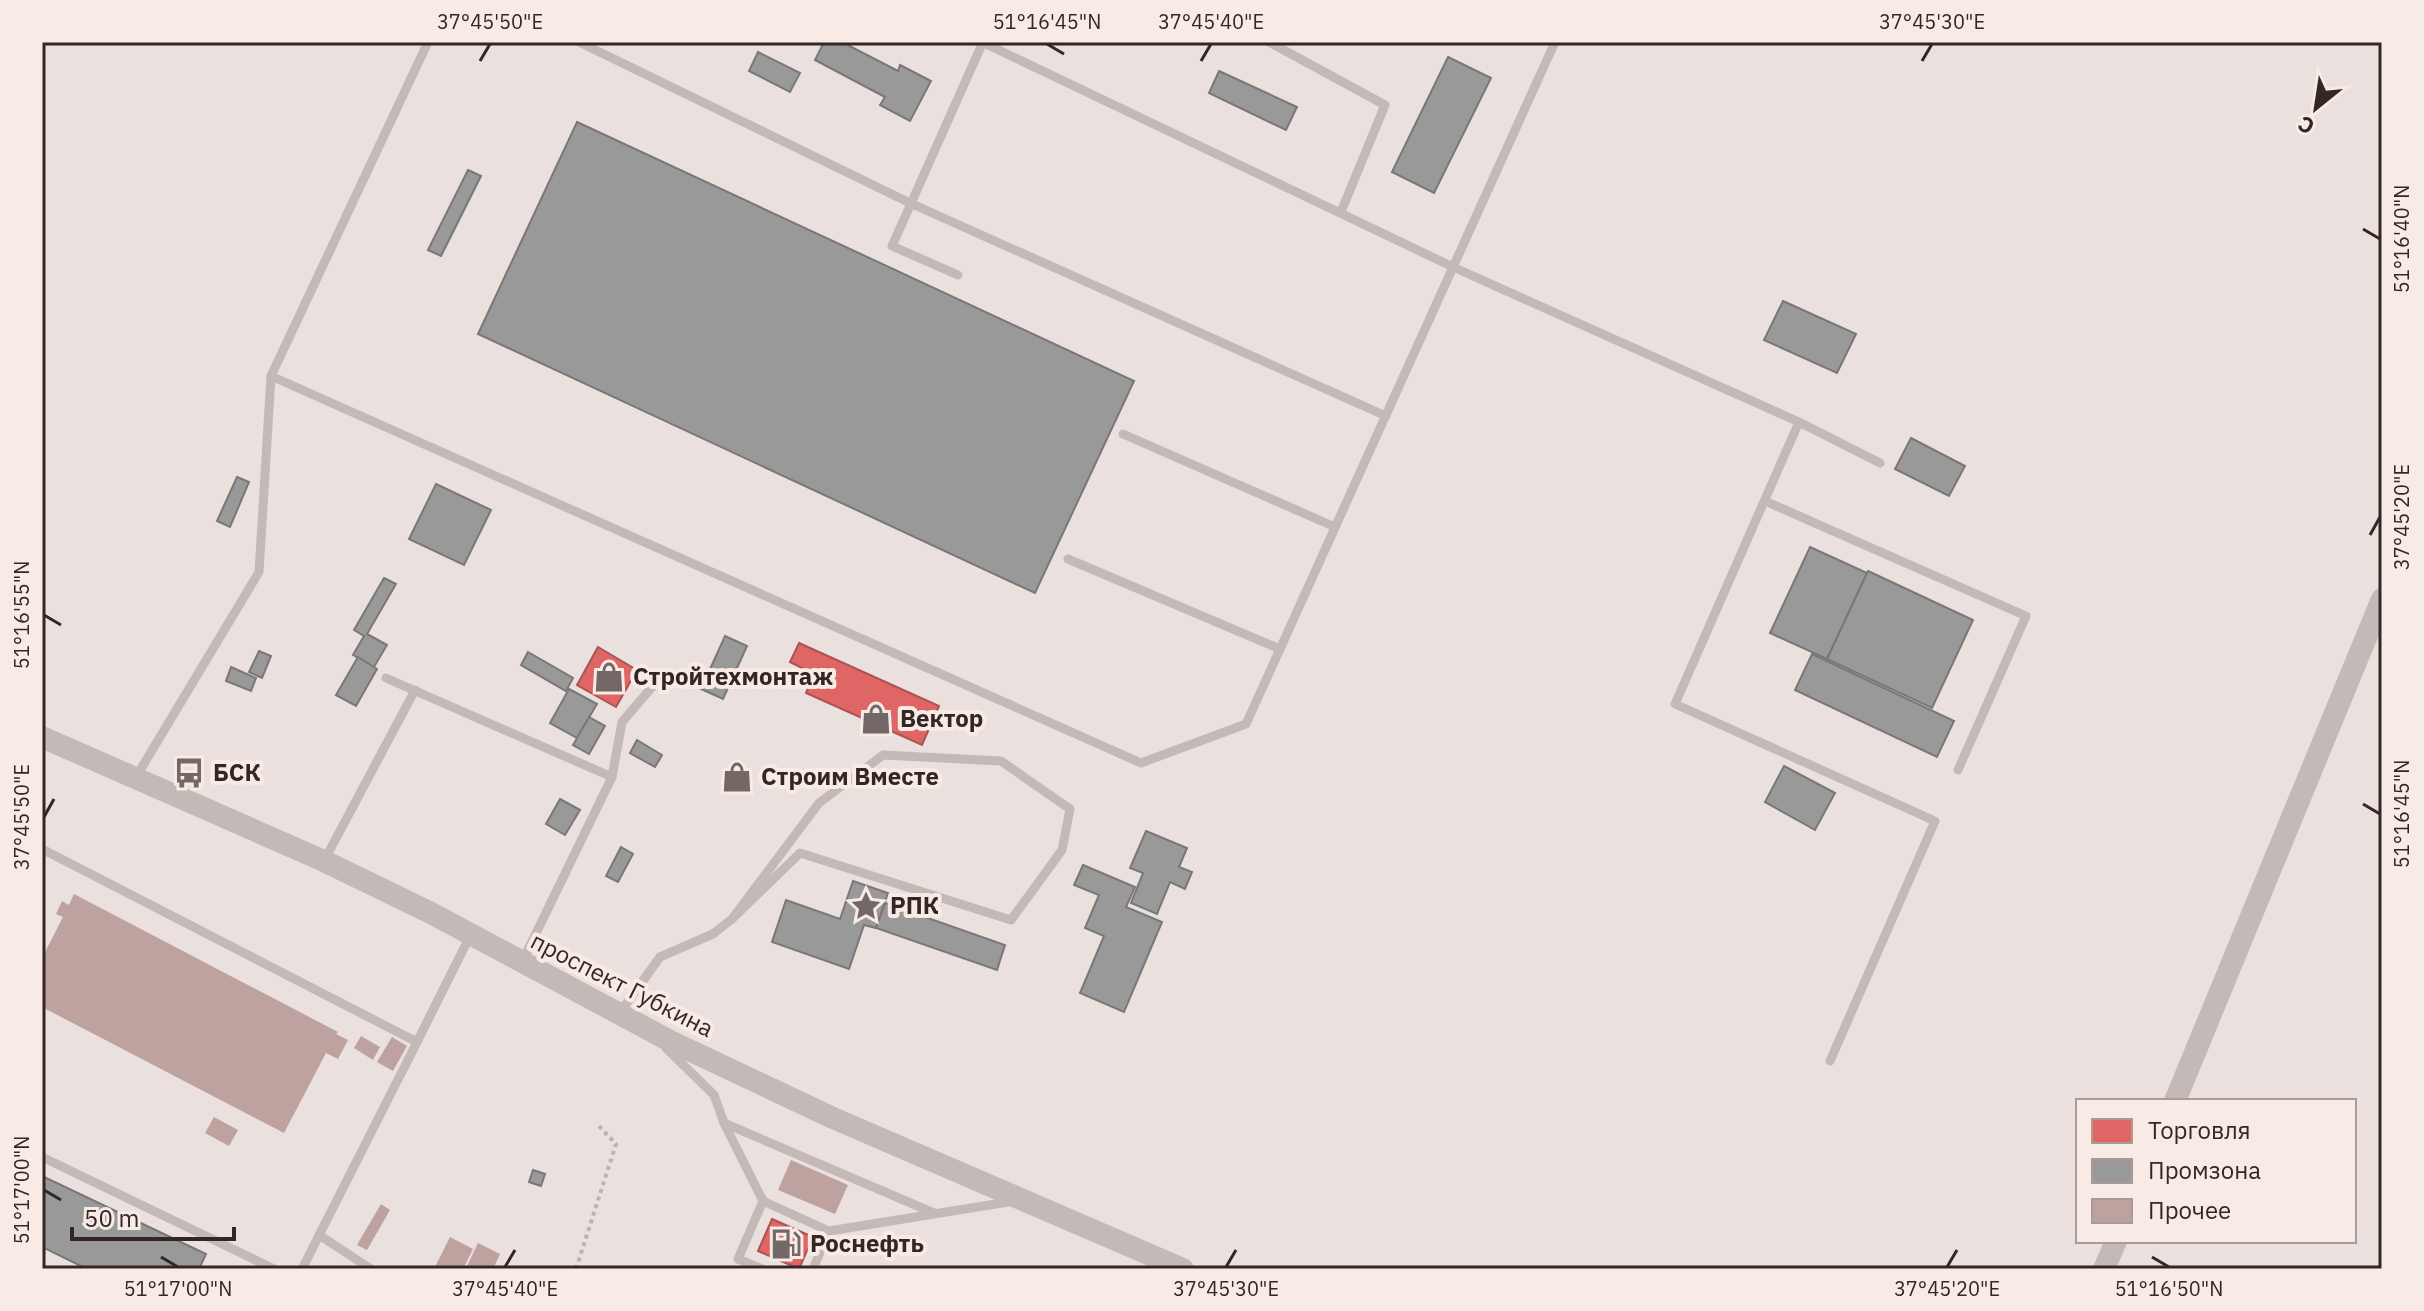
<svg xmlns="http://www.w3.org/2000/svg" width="2424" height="1311" font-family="'IBM Plex Sans',sans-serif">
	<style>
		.shops { fill: #e06666; stroke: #ac5353; stroke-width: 2 }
		.industry { fill: #999; stroke: #7a7776; stroke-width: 2 }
		.building { fill: #bda2a0 }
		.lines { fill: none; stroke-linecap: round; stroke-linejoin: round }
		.path { stroke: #bcb2af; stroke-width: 4; stroke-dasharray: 4 4; stroke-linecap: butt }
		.service { stroke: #c3bab7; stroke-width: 9 }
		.tertiary { stroke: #c3bab7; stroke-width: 22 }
		.ticks { fill: none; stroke: #332726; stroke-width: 3 }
		.labels { text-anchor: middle; stroke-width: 8; stroke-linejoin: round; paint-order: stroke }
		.poi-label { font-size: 24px; font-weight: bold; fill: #332726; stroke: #f8eae4; text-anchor: start }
		.street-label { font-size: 24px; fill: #332726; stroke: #f8eae4 }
		.neatline { fill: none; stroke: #332726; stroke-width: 3 }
		.ticks-label { font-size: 20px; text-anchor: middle; fill: #332726 }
	</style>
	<rect width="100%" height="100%" fill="#eae1de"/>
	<g class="shops">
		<polygon points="799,643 939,706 922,745 806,693 814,674 790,662"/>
		<polygon points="598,647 637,670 616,707 577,685"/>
		<polygon points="772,1219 813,1237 799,1269 758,1251"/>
	</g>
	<g class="industry">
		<polygon points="824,42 842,42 898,71 900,65 931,81 910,121 880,105 885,97 815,60"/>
		<polygon points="758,52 800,73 790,92 749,71"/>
		<polygon points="1448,57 1491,78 1434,193 1392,172"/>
		<polygon points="1219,71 1297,107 1286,130 1209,93"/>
		<polygon points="577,122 1134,381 1035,593 478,334"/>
		<polygon points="468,170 481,176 441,256 428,250"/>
		<polygon points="1783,301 1856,334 1837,373 1764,340"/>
		<polygon points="1911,438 1965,466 1949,496 1895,469"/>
		<polygon points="237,477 249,482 230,527 217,521"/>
		<polygon points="436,484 491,510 464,565 409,539"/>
		<polygon points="1810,547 1867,573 1827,659 1770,633"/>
		<polygon points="1868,571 1973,620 1932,708 1827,659"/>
		<polygon points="384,578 396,584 367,634 387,645 374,667 353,655 364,636 354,630"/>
		<polygon points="725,636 747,646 723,699 701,689"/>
		<polygon points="259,651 271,656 262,678 249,672"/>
		<polygon points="528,652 573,678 566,691 521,665"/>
		<polygon points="1812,654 1954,721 1937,757 1795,690"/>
		<polygon points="358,657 377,669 356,706 336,695"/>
		<polygon points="231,667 256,678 251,691 226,681"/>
		<polygon points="569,689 597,704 577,738 550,723"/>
		<polygon points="589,717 605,726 589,754 573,745"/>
		<polygon points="637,740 662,755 655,767 630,753"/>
		<polygon points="1784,766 1835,793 1815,830 1765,802"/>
		<polygon points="560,799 580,810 565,835 546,824"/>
		<polygon points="1146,831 1187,848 1179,867 1192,872 1185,889 1170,882 1157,914 1131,903 1143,873 1130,868"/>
		<polygon points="621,847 633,854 618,882 606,876"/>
		<polygon points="1083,865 1135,887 1126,907 1162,922 1124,1012 1080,993 1104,936 1085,928 1099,895 1074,885"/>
		<polygon points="853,881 888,893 876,928 864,925 849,969 772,942 786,900 840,919"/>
		<polygon points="885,903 1005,945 997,970 876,928"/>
		<polygon points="533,1170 545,1174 541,1186 529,1182"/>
		<polygon points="42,1176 206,1254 199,1269 87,1269 42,1247"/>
	</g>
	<g class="building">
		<polygon points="74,894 338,1032 336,1034 348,1040 338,1059 326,1053 284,1133 42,1007 42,958 63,917 56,914 62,901 69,905"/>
		<polygon points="361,1036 380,1047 373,1060 354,1048"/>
		<polygon points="392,1037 407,1046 393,1071 377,1062"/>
		<polygon points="214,1117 238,1130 229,1146 205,1133"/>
		<polygon points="791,1160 848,1185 835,1214 778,1190"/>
		<polygon points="381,1204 390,1210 367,1250 357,1245"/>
		<polygon points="450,1237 473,1249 463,1269 434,1269"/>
		<polygon points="478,1243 500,1254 493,1269 466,1268"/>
	</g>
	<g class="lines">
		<polyline class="path" points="576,1269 616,1144 596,1123"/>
		<g class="service">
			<polyline points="579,42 910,203 1386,416"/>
			<polyline points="982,42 1453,267 1799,422 1880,463"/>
			<polyline points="1269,42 1385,105 1341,212"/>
			<polyline points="958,275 892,246 983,42"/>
			<polyline points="271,376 1141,763 1246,724 1555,42"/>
			<polyline points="1799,422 1675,704 1935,821 1830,1061"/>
			<polyline points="1123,434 1335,527"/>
			<polyline points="1765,501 2026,616 1958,770"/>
			<polyline points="1068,559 1280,649"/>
			<polyline points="386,678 612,777"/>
			<polyline points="136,777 259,572 271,376 428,42"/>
			<polyline points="42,849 417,1042 302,1269"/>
			<polyline points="324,861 415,690"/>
			<polyline points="522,962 612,777 622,722 659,679"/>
			<polyline points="619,1014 660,957 713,934 732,919 800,853 1011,920 1062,850 1070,809 1001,761 883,755 819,803 732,919"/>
			<polyline points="417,1042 471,934"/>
			<polyline points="666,1048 714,1095 724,1123 763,1201 738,1259 762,1269"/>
			<polyline points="724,1123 934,1213"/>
			<polyline points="42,1157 274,1269"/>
			<polyline points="763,1201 829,1231"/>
			<polyline points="319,1235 371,1269"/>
			<polyline points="813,1269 829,1231 1014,1201"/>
		</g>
		<g class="tertiary">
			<polyline points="42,737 324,861 431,913 672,1042 833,1118 1183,1269"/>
			<polyline points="2175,1101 2382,599"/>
			<polyline points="2104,1269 2116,1241"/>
		</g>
	</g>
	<path class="ticks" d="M 1047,44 L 1064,54M 480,61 L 490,44M 1201,61 L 1211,44M 1922,61 L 1932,44M 2363,229 L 2380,239M 2370,535 L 2380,517M 44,615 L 61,625M 2363,804 L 2380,814M 44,817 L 54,799M 44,1190 L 61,1200M 161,1257 L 178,1267M 2152,1257 L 2169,1267M 505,1267 L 515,1250M 1226,1267 L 1236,1250M 1947,1267 L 1957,1250"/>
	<defs>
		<g id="shop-bare" transform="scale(2.4)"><path d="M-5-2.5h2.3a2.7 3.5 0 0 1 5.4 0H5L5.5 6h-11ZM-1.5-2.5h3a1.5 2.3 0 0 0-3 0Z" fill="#736866" stroke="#f8eae4" stroke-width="2.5" paint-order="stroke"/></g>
		<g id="bus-bare" transform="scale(2.4)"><path d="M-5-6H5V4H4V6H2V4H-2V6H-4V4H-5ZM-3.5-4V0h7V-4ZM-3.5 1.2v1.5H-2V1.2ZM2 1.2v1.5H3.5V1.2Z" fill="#736866" stroke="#f8eae4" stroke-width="2.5" paint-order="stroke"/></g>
		<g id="sight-bare" transform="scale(2.4)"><path d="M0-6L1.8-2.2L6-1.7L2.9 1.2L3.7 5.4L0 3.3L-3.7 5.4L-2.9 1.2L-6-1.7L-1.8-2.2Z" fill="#736866" stroke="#f8eae4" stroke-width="2.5" paint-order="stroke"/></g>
		<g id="fuel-bare" transform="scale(2.4)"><path d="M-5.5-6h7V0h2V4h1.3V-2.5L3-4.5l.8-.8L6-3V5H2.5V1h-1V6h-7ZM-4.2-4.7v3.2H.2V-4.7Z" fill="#736866" stroke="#f8eae4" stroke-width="2.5" paint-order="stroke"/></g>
	</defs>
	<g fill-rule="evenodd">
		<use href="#shop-bare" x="609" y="677"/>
		<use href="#shop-bare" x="876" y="719"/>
		<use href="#bus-bare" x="189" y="773"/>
		<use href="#shop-bare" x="737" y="777"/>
		<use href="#sight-bare" x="866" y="906"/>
		<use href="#fuel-bare" x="786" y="1244"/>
	</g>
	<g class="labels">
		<g class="poi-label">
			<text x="633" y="685">Стройтехмонтаж</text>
			<text x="900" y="727">Вектор</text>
			<text x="213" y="781">БСК</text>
			<text x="761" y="785">Строим Вместе</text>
			<text x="890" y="914">РПК</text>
			<text x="810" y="1252">Роснефть</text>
		</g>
		<g class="street-label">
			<text transform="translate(622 985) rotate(27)" y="8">проспект Губкина</text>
		</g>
	</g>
	<rect width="2424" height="1311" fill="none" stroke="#f8eae4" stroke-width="88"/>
	<rect x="2076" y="1099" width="280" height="144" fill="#f8eae4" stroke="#a99c98" stroke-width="2"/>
	<rect x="2092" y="1119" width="40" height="24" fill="#e06666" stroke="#a99c98" stroke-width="2"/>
	<text x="2148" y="1139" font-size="24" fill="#332726">Торговля</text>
	<rect x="2092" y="1159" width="40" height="24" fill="#999999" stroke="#a99c98" stroke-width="2"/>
	<text x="2148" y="1179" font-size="24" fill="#332726">Промзона</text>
	<rect x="2092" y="1199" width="40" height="24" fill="#bda2a0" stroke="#a99c98" stroke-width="2"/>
	<text x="2148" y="1219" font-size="24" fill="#332726">Прочее</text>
	<g transform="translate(2316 108) rotate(210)" stroke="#f8eae4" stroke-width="6" paint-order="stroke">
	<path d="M0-6L14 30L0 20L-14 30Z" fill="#332726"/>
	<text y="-12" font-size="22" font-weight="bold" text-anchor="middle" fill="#332726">С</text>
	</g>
	<path d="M72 1227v12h162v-12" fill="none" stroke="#332726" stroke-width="4"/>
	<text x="84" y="1227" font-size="24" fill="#332726" stroke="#f8eae4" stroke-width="6" paint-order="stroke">50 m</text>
	<rect x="44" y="44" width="2336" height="1223" class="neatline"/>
	<g class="ticks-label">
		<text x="490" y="29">37°45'50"E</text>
		<text x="1047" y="29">51°16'45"N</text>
		<text x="1211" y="29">37°45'40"E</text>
		<text x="1932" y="29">37°45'30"E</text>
		<text transform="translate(2402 239) rotate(-90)" y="7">51°16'40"N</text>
		<text transform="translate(2402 517) rotate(-90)" y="7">37°45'20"E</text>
		<text transform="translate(22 615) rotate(-90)" y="7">51°16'55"N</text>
		<text transform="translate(2402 814) rotate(-90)" y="7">51°16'45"N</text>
		<text transform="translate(22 817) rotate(-90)" y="7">37°45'50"E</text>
		<text transform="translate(22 1190) rotate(-90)" y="7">51°17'00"N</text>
		<text x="178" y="1296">51°17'00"N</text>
		<text x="505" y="1296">37°45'40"E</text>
		<text x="1226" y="1296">37°45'30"E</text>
		<text x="1947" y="1296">37°45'20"E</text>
		<text x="2169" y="1296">51°16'50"N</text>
	</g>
</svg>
